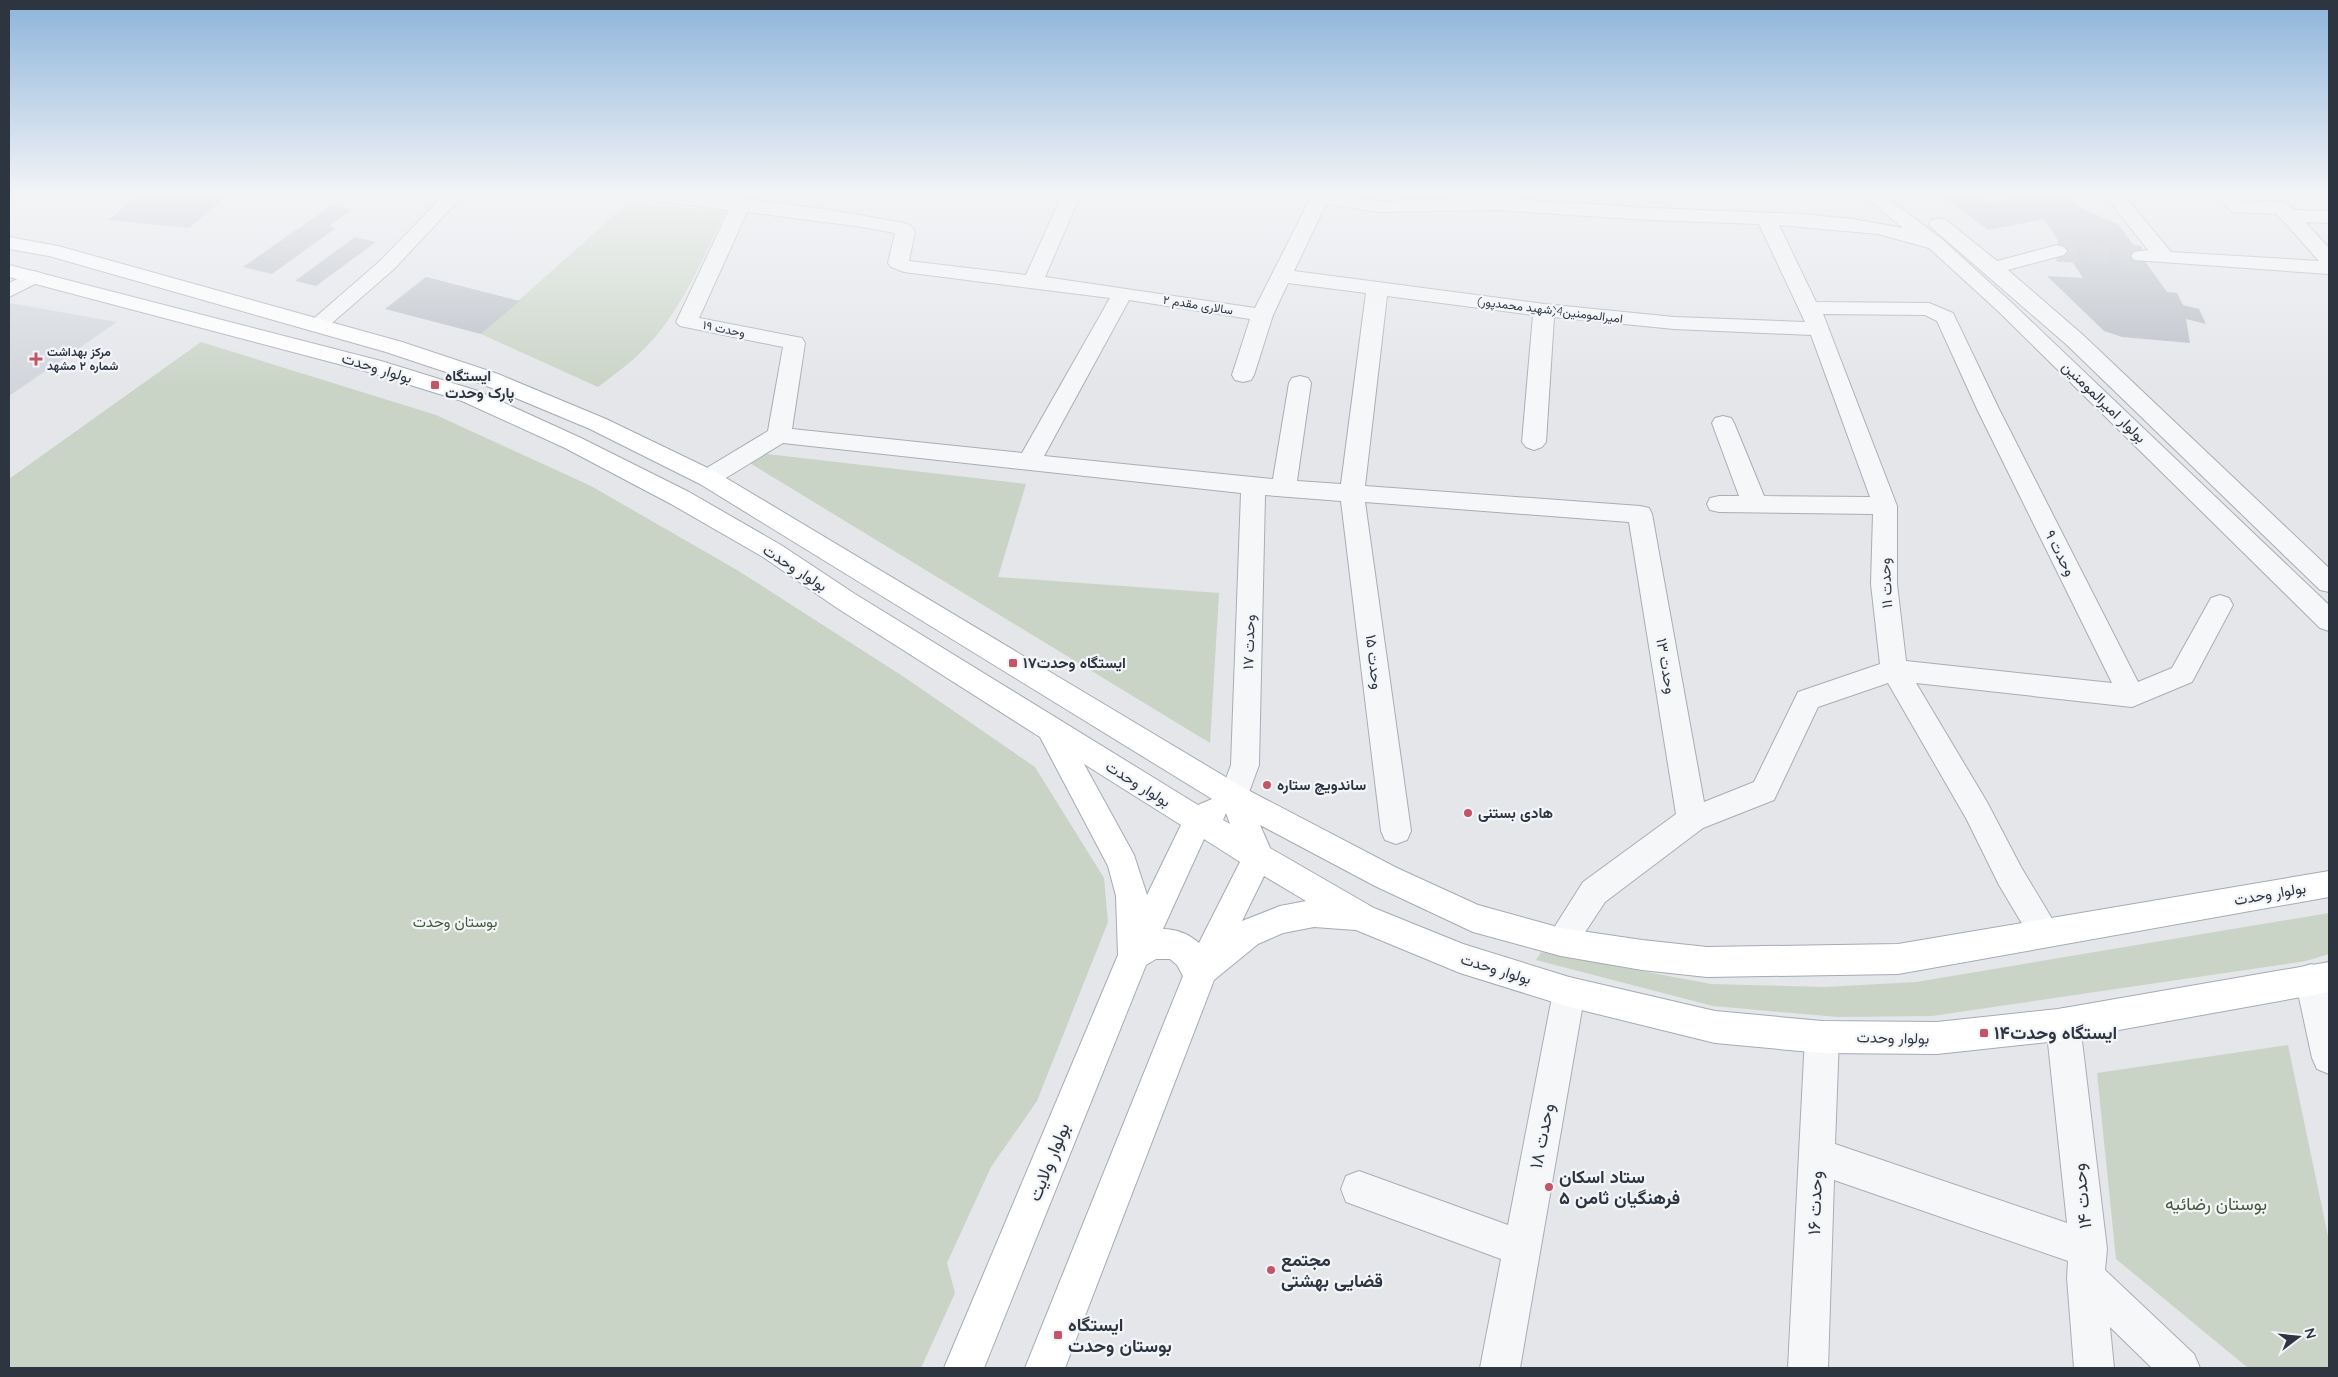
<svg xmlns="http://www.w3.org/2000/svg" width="2338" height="1377" font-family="Quicksand,Vazirmatn,sans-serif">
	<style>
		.built { fill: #d2d6dc }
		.green { fill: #c9d4c6 }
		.building { fill: #bbc0c7 }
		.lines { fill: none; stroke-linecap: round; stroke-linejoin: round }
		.minor-tunnel { stroke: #bfc3c8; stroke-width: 21; stroke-dasharray: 21 11; stroke-linecap: butt }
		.minor-casing { stroke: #a9adb4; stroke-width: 2 }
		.major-casing { stroke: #a4abb5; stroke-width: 2 }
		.minor { fill: #f6f7f9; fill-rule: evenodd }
		.major { fill: #fff; fill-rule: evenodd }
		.poi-dot { fill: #c35567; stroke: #f3f5f8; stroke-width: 2 }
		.labels { text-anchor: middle; stroke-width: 4.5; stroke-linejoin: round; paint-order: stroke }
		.far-street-label { font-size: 12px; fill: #2d3541; stroke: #f3f5f8 }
		.far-poi-label { font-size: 12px; font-weight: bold; fill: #2d3541; stroke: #f3f5f8; text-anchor: start }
		.street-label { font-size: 15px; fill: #2d3541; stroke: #f3f5f8 }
		.poi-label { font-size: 15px; font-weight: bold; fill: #2d3541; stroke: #f3f5f8; text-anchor: start }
		.park-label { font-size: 15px; fill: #425c3b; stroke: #f3f5f8 }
		.near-poi-label { font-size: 18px; font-weight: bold; fill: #2d3541; stroke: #f3f5f8; text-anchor: start }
		.near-street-label { font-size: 18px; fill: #2d3541; stroke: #f3f5f8 }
		.near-park-label { font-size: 18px; fill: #425c3b; stroke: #f3f5f8 }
	</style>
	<rect width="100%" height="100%" fill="#e4e6ea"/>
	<polygon class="built" points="9,303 117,322 9,396"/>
	<g class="green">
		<path d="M 628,203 L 726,211 C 702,260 680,315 640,353 C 627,366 612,376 598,387 L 481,334 Z"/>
		<polygon points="201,342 436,415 591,486 737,570 904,677 1035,767 1104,878 1108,922 1037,1101 991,1167 947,1263 955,1293 921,1368 9,1368 9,479"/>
		<polygon points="767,454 1026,484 998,577 1219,593 1210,743 748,462"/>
		<polygon points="2329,913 2329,954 2306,961 1932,1016 1838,1017 1713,1006 1536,960 1541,952 1711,984 1825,987 1916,982"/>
		<polygon points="2288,1045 2329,1241 2329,1368 2248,1368 2116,1259 2097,1073"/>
	</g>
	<g class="building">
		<polygon points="142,193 189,195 192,193 229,194 189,228 108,220"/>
		<polygon points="1965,193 1976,193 1990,203 2026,195 2030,198 2040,195 2045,199 2062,195 2081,208 2119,225 2167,292 2177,293 2183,305 2199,309 2206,324 2186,319 2190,343 2122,337 2104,331 2047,276 2083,278 2044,219 1988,230 1943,197"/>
		<polygon points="332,205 352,210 329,226 336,228 272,274 243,267"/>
		<polygon points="355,237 376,242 316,286 295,281"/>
		<polygon points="426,277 520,301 481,334 385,309"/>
	</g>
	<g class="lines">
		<polyline class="minor-tunnel" points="2057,251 2141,256"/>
		<g class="minor-casing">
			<g id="minor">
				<polygon points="446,193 465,193 394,269 325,329 318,331 311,329 307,325 311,321 380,261"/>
				<path d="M 631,193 C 721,193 814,206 903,223 L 910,225 L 915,231 L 909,261 L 1026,275 L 1063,193 L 1081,193 L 1045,277 L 1255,308 L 1310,199 L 1304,197 L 1302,193 L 1329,193 L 1355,199 L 1379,201 L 1498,198 L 1649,208 L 1801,214 L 1852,219 L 1903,228 L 1860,193 L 1881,193 L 1943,240 L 2012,303 L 2329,605 L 2329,631 L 2320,628 L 1998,311 L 1929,248 L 1878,234 L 1779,225 L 1816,302 L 1929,303 L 1953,313 L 1999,409 L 2138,682 L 2172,668 L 2211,598 L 2220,595 L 2229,598 L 2233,605 L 2192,682 L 2132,707 L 1916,683 L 1987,802 L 2021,867 L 2060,932 L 2055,942 L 2044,946 L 2033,942 L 1999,885 L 1967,820 L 1888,683 L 1818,707 L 1774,800 L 1703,828 L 1605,902 L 1572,952 L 1561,956 L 1550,952 L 1545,942 L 1583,882 L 1676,814 L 1629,522 L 1365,502 L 1411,831 L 1407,840 L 1396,844 L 1385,840 L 1381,831 L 1341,501 L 1265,495 L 1259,765 L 1244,806 L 1234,809 L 1224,806 L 1219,797 L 1231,765 L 1241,493 L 783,443 L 716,484 L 708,486 L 700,484 L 696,478 L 700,472 L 768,431 L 783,347 L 680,326 L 676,322 L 729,210 L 640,199 L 633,197 ZM 1326,204 L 1379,212 L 1498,210 L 1649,220 L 1759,224 L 1805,322 L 1674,317 L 1544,304 L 1294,271 ZM 747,212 L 856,226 L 895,233 L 888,263 L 891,267 L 904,272 L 1110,298 L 1022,453 L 792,429 L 805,343 L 802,338 L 699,318 ZM 1288,283 L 1366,293 L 1341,484 L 1297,481 L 1311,383 L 1308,378 L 1300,376 L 1292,378 L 1289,383 L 1273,479 L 1044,456 L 1129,300 L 1250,319 L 1232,375 L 1235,380 L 1243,382 L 1251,380 L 1254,375 L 1273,315 ZM 1387,296 L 1533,315 L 1522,442 L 1526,447 L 1534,450 L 1542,447 L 1546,442 L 1554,317 L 1674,329 L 1811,335 L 1870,497 L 1764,496 L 1734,423 L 1731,418 L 1723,416 L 1715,418 L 1712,423 L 1739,496 L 1719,496 L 1710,498 L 1707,504 L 1710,510 L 1719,512 L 1873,514 L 1871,584 L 1880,664 L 1798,692 L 1754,782 L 1704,802 L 1652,514 L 1649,508 L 1640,506 L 1365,486 ZM 1823,314 L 1925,315 L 1937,321 L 1977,409 L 2112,683 L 1906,661 L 1897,584 L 1897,506 Z"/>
				<path d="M 2103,193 L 2122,193 L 2171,252 L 2319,261 L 2277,214 L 2232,212 L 2216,193 L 2235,193 L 2244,202 C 2260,202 2283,197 2294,210 L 2329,211 L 2329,223 L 2305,222 L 2329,248 L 2329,274 L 2134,260 L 2131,256 L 2134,252 L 2148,250 Z"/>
				<polygon points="1939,218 1946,220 1997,261 2057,245 2064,247 2067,251 2064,255 2008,270 2083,335 2329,568 2329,592 2320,590 2067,345 1932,228 1929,224 1932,220"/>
				<polygon points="34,271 41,273 44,277 41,281 9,297 9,283"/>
				<polygon points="2311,964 2323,968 2329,987 2329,1074 2317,1069 2312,1058 2295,979 2299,968"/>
				<polygon points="1569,977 1581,981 1585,992 1520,1368 1480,1368 1501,1259 1346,1202 1341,1189 1346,1176 1359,1171 1508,1225 1553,992 1557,981"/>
				<polygon points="2063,1008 2075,1013 2080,1024 2107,1249 2105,1270 2194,1354 2200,1368 2152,1368 2110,1327 2114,1368 2074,1368 2067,1278 2068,1261 1834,1180 1828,1368 1788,1368 1805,1037 1810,1026 1822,1021 1834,1026 1839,1037 1835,1144 2067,1223 2046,1024 2051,1013"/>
			</g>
		</g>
		<g class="major-casing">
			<path id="major" d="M 9,237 L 58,246 L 402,342 L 498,374 L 606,419 L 716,472 L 1244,788 L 1397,868 L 1478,905 L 1561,928 L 1642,940 L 1707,947 L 1898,944 L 2329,871 L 2329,897 L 1898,974 L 1707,977 L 1642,970 L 1561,956 L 1473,932 L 1375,886 L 1260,825 L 1270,848 L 1374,908 L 1463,944 L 1569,977 L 1715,1011 L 1822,1021 L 1937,1022 L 2058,1009 L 2329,962 L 2329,992 L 2058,1041 L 1937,1054 L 1822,1053 L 1715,1043 L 1569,1007 L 1460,973 L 1356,930 L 1314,927 L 1283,933 L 1258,944 L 1214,980 L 1065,1368 L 1025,1368 L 1183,976 L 1177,965 L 1170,959 L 1156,959 L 1146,965 L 984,1368 L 944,1368 L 1118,955 L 1116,896 L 1108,866 L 1040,737 L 837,608 L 763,557 L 671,504 L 565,448 L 462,401 L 365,371 L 9,277 L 9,265 L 381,361 L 478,391 L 581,438 L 689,492 L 781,545 L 855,594 L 1198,805 L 1212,799 L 700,484 L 590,429 L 482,384 L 386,352 L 49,256 L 9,249 ZM 1084,764 L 1181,825 L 1147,895 L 1134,855 ZM 1226,813 L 1230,824 L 1223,820 ZM 1204,839 L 1240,862 L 1199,943 C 1189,934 1176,929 1163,929 ZM 1264,876 L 1306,901 L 1280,906 L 1242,921 Z"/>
		</g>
		<use href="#minor" class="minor"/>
		<use href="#major" class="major"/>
	</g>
	<linearGradient id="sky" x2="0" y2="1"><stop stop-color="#8cb4db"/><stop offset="0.5" stop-color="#f3f4f6"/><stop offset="1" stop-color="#f3f4f6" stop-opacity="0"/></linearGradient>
	<rect width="2338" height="386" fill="url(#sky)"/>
	<g class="poi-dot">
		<path d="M33.5 351.5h5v5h5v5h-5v5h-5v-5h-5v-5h5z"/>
		<rect x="430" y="380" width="10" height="10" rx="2.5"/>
		<rect x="1008" y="658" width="10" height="10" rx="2.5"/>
		<circle cx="1267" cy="785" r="5"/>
		<circle cx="1468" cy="813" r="5"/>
		<rect x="1979" y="1028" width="10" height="10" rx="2.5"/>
		<circle cx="1549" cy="1187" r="5"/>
		<circle cx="1271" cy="1270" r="5"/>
		<rect x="1053" y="1330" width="10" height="10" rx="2.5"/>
	</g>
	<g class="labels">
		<g class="far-street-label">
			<text transform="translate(1198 305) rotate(9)" y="4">سالاری مقدم ۲</text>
			<text transform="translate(1550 310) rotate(7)" y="4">امیرالمومنین4(شهید محمدپور)</text>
			<text transform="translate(724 329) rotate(11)" y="4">وحدت ۱۹</text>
		</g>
		<g class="far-poi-label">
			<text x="47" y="356">مرکز بهداشت<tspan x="47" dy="14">شماره ۲ مشهد</tspan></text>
		</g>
		<g class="street-label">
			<text transform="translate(377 368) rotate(17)" y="5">بولوار وحدت</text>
			<text transform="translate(2104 402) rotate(44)" y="5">بولوار امیرالمومنین</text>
			<text transform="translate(2060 553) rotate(63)" y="5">وحدت ۹</text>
			<text transform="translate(795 568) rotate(33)" y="5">بولوار وحدت</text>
			<text transform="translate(1886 583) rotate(-93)" y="5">وحدت ۱۱</text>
			<text transform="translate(1249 642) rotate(-88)" y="5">وحدت ۱۷</text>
			<text transform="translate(1374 662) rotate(83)" y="5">وحدت ۱۵</text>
			<text transform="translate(1666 666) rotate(80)" y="5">وحدت ۱۳</text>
			<text transform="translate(1138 784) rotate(32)" y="5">بولوار وحدت</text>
			<text transform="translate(2270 894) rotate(-10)" y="5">بولوار وحدت</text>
			<text transform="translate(1496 969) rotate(17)" y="5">بولوار وحدت</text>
			<text transform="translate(1893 1038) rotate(1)" y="5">بولوار وحدت</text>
		</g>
		<g class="poi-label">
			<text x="445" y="381">ایستگاه<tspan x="445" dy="17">پارک وحدت</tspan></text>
			<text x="1023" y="668">ایستگاه وحدت۱۷</text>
			<text x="1277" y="790">ساندویچ ستاره</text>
			<text x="1478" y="818">هادی بستنی</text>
		</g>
		<g class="park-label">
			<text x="455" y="927">بوستان وحدت</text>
		</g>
		<g class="near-poi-label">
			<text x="1994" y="1039">ایستگاه وحدت۱۴</text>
			<text x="1559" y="1183">ستاد اسکان<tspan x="1559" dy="21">فرهنگیان ثامن ۵</tspan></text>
			<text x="1281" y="1266">مجتمع<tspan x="1281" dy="21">قضایی بهشتی</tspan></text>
			<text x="1068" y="1331">ایستگاه<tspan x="1068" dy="21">بوستان وحدت</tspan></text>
		</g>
		<g class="near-street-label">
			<text transform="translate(1542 1136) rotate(-79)" y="6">وحدت ۱۸</text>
			<text transform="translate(1049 1162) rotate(-68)" y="6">بولوار ولایت</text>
			<text transform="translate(2082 1196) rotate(-96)" y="6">وحدت ۱۴</text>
			<text transform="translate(1815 1203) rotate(-88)" y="6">وحدت ۱۶</text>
		</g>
		<g class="near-park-label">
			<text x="2216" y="1210">بوستان رضائیه</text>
		</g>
	</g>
	<rect width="2338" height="1377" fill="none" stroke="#2d3541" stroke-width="20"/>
	<g transform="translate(2298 1337) rotate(74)" stroke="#f3f5f8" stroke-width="4" paint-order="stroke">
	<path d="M0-4L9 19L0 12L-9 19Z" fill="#2d3541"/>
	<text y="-8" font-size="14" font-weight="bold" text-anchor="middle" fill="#2d3541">N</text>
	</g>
</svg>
